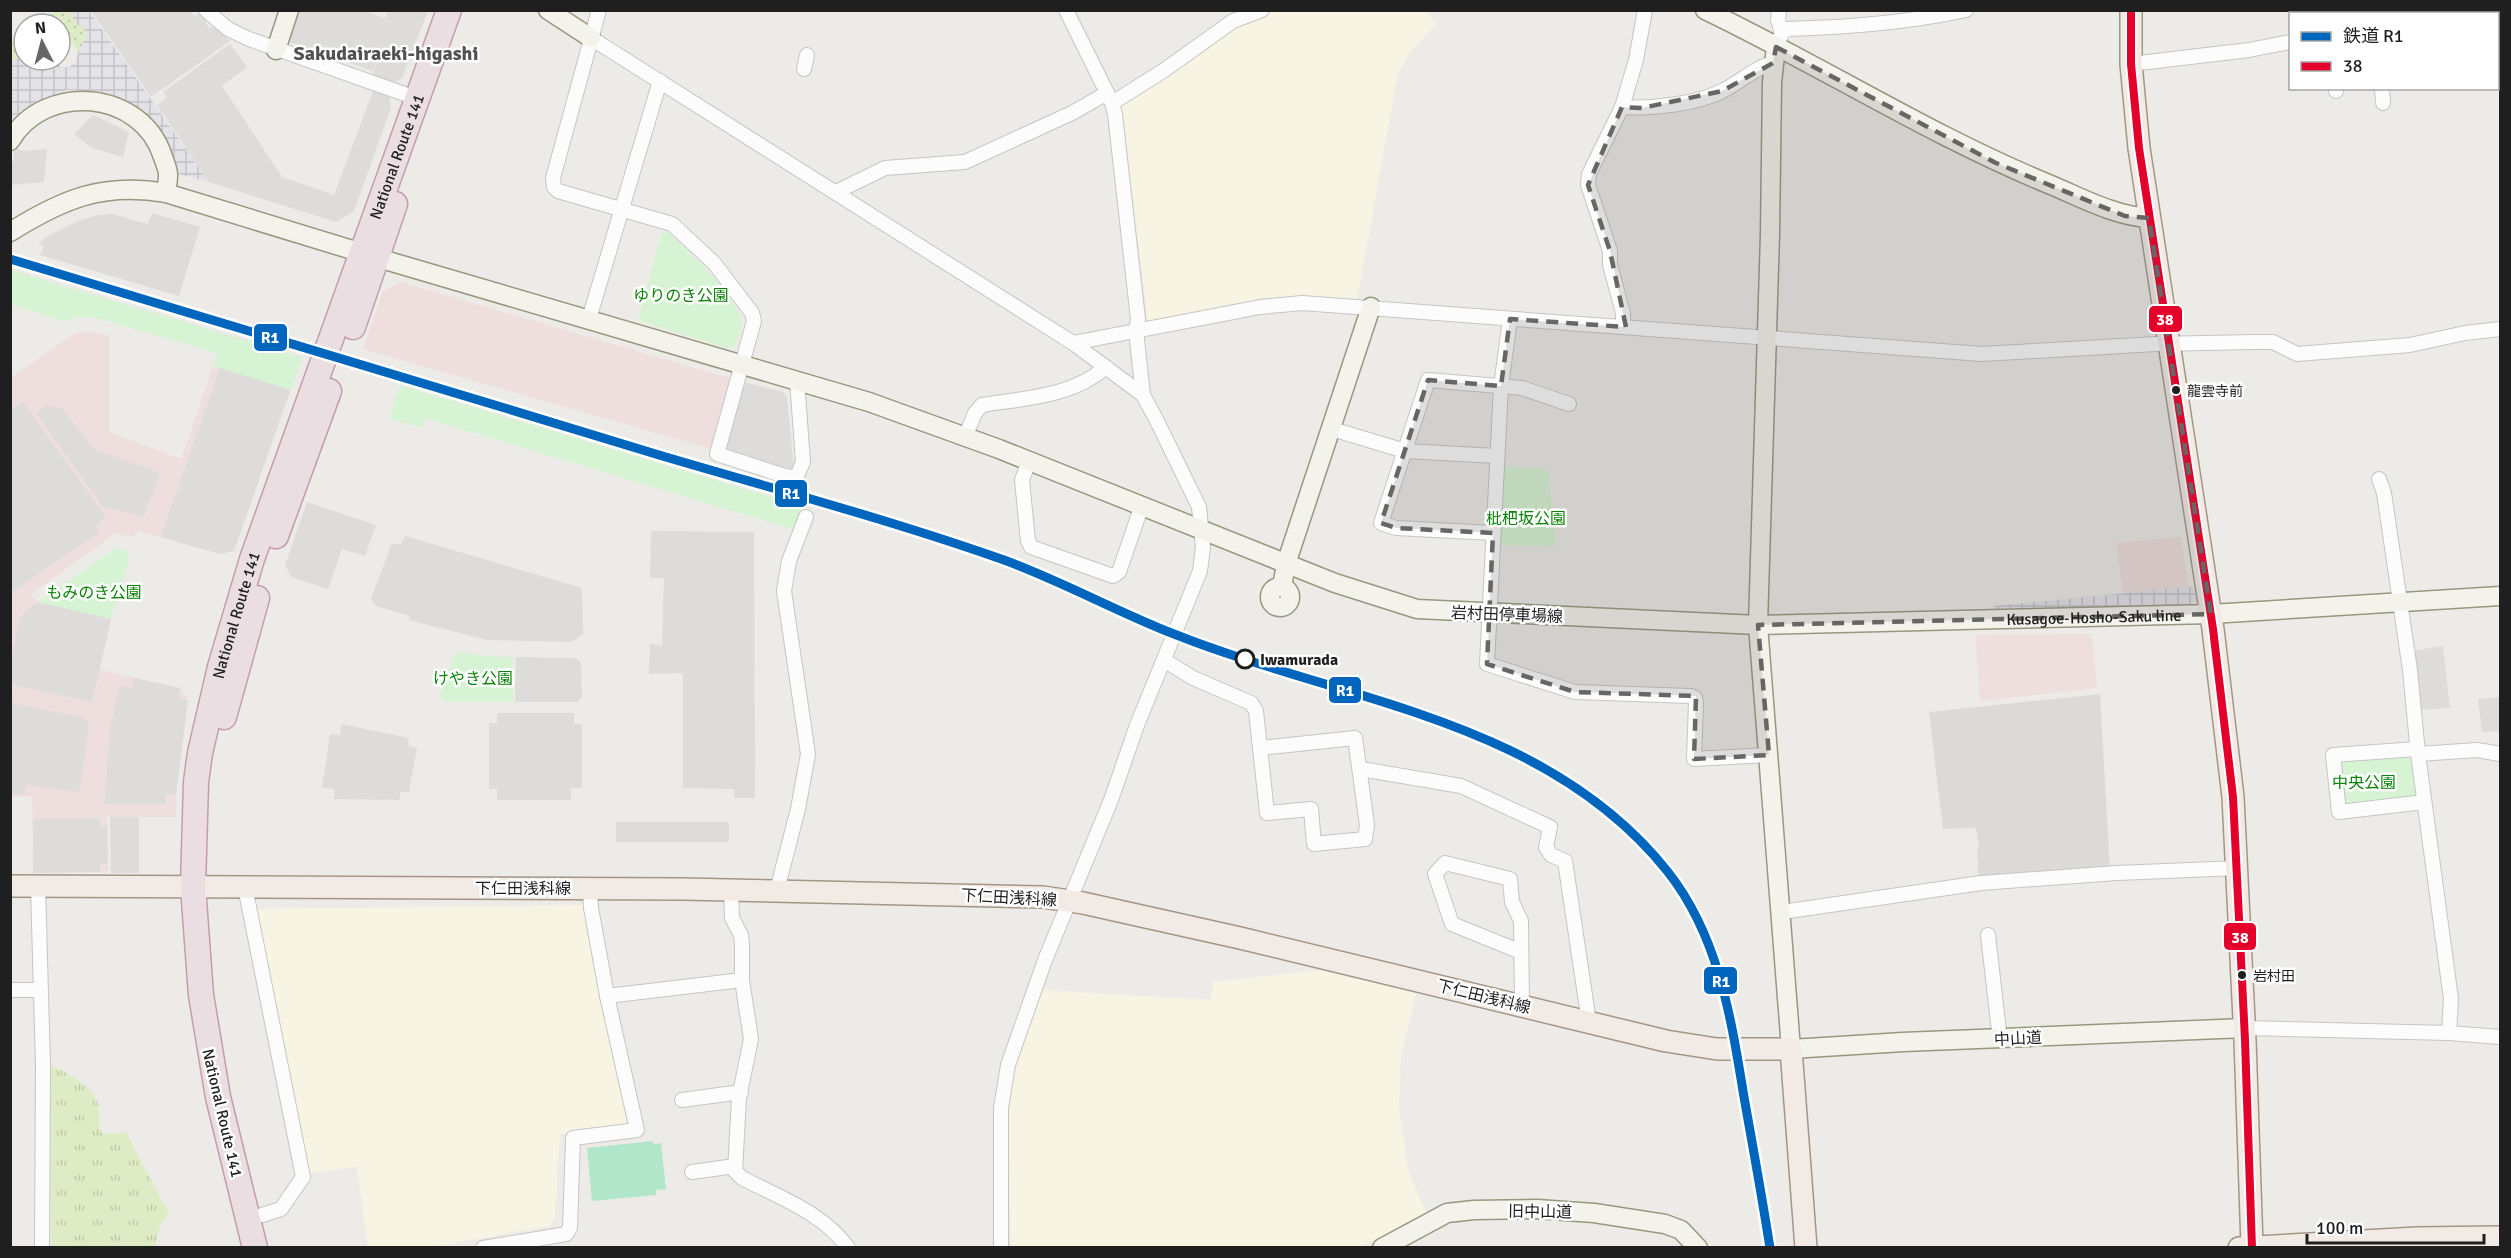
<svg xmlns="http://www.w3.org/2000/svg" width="2511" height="1258" font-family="Signika,'Noto Sans JP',sans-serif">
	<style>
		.commercial { fill: #efdede }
		.education { fill: #f7f4e3 }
		.religious { fill: #dbdad9 }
		.grass { fill: url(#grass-tufts) }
		.park { fill: #d6f4d3 }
		.garden { fill: url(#garden-dots) }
		.pitch { fill: #b2e6ca }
		.parking { fill: #dddcdb }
		.plaza { fill: url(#plaza-grid) }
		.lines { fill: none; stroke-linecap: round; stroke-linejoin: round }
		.street-casing { stroke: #c6c5c4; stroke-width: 16 }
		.secondary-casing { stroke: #98977f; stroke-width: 21 }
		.primary-casing { stroke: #a49684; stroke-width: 24 }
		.highway-casing { stroke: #c49dad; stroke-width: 27 }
		.street { stroke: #fcfcfc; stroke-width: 14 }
		.secondary { stroke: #f4f3eb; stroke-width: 18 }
		.primary { stroke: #f1eae5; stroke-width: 21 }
		.highway { stroke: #eadee2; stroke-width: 24 }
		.bus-1-casing { stroke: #fff; stroke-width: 12 }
		.bus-1 { stroke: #e4002b; stroke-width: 8 }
		.rail-1-casing { stroke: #fff; stroke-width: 14 }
		.rail-1 { stroke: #0065bd; stroke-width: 9 }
		.marked { fill: #676665; fill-opacity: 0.2; stroke: #676665; stroke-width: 4.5; stroke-dasharray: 12 8; stroke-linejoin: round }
		.bus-dot { fill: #1f1f1f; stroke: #fff; stroke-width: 2 }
		.stop-dot { fill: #fff; stroke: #1f1f1f; stroke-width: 3 }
		.labels { text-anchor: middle; stroke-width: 5; stroke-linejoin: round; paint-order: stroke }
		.bus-label { font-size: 14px; fill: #1f1f1f; stroke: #fff; text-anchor: start }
		.street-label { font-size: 16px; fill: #1f1f1f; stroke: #fff }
		.park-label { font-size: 16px; fill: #0c8208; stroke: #fff }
		.stop-label { font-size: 16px; font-weight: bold; fill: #1f1f1f; stroke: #fff; text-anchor: start }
		.quarter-label { font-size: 20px; font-weight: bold; fill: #525252; stroke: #fff }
		.line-badge { stroke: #fff; stroke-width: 2 }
		.badge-label { font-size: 16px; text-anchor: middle; font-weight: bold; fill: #fff }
	</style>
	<defs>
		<pattern id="grass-tufts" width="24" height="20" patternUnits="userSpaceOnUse" patternTransform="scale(1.5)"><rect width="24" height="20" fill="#deecc5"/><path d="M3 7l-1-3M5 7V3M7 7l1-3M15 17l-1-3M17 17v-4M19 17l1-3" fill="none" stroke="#becaa9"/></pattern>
		<pattern id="garden-dots" width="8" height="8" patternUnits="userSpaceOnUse" patternTransform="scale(1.5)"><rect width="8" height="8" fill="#deecc5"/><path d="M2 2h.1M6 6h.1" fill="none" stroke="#becaa9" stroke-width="1.8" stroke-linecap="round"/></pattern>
		<pattern id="plaza-grid" width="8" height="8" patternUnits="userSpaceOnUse" patternTransform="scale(1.5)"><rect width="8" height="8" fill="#e2e2e7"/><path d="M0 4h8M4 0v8" fill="none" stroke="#c1c1c6"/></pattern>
	</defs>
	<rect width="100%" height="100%" fill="#edebe8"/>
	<g class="commercial">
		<polygon points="401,282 729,378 731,382 712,449 363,349 383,291"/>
		<polygon points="88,332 109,335 109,432 181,459 213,366 291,390 234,551 220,554 139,531 132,537 116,533 30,595 38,602 111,619 100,670 180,688 188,700 176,795 176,817 107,817 108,871 33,873 32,797 11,796 11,377 76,333"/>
		<polygon points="2181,537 2189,587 2123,593 2116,543"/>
		<polygon points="2092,634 2097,688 1980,701 1975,635"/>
	</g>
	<g class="education">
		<polygon points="1270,11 1425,11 1436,24 1411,51 1398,73 1357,300 1332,299 1148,322 1121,104 1233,27"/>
		<polygon points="585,905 629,1124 560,1134 555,1217 550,1226 430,1247 368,1247 357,1167 310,1173 254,913 257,909"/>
		<polygon points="1319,970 1416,993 1401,1055 1399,1106 1408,1170 1426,1212 1361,1247 1011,1248 1008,1104 1012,1070 1040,990 1211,1000 1213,982"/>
	</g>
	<polygon class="religious" points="2100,694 2110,871 1979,880 1977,851 1979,848 1976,828 1943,829 1929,712"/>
	<path class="grass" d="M 50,1065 C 62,1069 93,1088 97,1100 C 100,1109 99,1120 100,1130 L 103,1134 L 126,1132 L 169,1214 C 158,1223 158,1235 155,1247 L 51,1247 Z"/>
	<g class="park">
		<path d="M 662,231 L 669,233 C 696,260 728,287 743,322 L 735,346 L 727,348 L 638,320 Z"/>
		<polygon points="11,270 302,357 291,390 213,366 216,353 97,318 78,317 65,322 11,304"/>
		<polygon points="400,385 801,506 797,525 789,528 425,418 421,428 389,418"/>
		<polygon points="1502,466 1548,469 1556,546 1497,545"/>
		<polygon points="116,548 127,551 129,558 111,619 38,602"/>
		<polygon points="460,652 485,656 513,657 513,702 444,702 440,696 454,656"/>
		<polygon points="2411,753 2417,799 2343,808 2338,760"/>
	</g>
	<g class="garden">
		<polygon points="56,11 69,11 78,26 84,27 85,39 78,52 72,42 60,40 60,24 37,24"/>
		<polygon points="24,33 24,56 11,62 11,42"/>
	</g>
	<polygon class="pitch" points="653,1141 653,1144 661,1143 666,1189 656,1190 656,1195 592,1201 587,1148"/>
	<g class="parking">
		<polygon points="91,11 190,11 194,16 200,13 207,21 205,23 210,28 214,26 230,41 151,97"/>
		<polygon points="298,11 365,11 385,18 388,11 428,11 402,78 393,83 372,76 386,35 373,71 289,42 291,34 288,33"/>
		<polygon points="230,44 247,67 222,86 282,177 334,195 373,91 389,97 391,108 354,211 336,222 209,182 157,105 167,98 163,92"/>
		<polygon points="93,115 129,132 123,157 92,148 74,134"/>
		<polygon points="15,148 24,151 47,149 44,182 11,185 11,169"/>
		<polygon points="152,213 200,227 179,296 40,255 44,246 38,244 48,236 76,222 97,215 112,214 148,224"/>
		<polygon points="220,368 290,390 234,551 220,554 161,537"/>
		<polygon points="744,382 783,392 787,397 794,468 788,472 726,450 723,443"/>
		<polygon points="23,402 106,517 97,525 99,532 14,591 10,585 10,410"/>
		<polygon points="48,405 63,409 93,449 160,473 144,516 103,507 36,413"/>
		<polygon points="307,502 376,525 365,556 342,549 328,589 291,577 285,565"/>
		<polygon points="651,531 754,532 755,798 734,798 734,789 683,788 683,673 649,674 650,644 662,646 664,578 650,578"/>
		<polygon points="405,536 582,588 583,634 572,642 487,640 409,620 410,616 376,606 371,599 392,543 401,545"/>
		<polygon points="38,602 111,619 92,702 11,684 11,662 19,620 25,612"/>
		<polygon points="2443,646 2450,708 2418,710 2411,651"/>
		<polygon points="516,657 575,658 581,663 582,696 578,702 515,702"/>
		<polygon points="134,678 180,688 178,698 188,700 176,795 165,794 166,804 104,804 111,724 120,686 132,688"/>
		<polygon points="2500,697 2500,731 2482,732 2478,699"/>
		<polygon points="10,703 81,717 89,724 79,792 26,785 24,795 11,793"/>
		<polygon points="497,713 574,713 574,724 582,724 582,788 571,788 571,800 497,800 497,789 489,789 489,723 497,723"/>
		<polygon points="341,724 409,738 408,746 417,748 409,792 401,792 399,800 334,799 334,789 322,788 330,734 340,735"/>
		<polygon points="110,817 139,817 139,873 111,873"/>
		<polygon points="100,818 100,826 107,826 108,864 100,864 100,872 33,873 33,819"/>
		<rect x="616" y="822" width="113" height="20"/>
	</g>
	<g class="plaza">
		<polygon points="69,11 89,11 209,182 175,173 139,110 112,95 88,91 67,90 37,101 11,123 11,62 24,56 24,60 52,60 61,67 69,67 76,62 78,52 85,39 84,27 78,26"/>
		<polygon points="2198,586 2197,600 2189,605 1995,611 1994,606"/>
	</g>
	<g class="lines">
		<g class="street-casing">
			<g id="street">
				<polyline points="206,10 228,29 249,39 416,98"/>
				<polyline points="599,10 553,178 554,187 558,191 672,224 714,263 752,313 754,321 717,454 788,477 797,476 803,462 797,380"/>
				<polyline points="1066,10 1112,103 1115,114 1138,319 1136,331 1143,395"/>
				<polyline points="1779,10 1778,20 1782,33"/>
				<polyline points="2299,10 2300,14"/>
				<polyline points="2374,10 2375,14"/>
				<polyline points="2434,14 2444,10"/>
				<polyline points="591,38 1073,343 1143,395 1157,421 1199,507 1203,547 1200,571 1137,725 1111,800 1045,960 1008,1065 1001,1108 1001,1248"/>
				<path d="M 1776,47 L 1782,33 L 1787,29 C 1848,27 1906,23 1966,10"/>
				<polyline points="2131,64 2249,50 2290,42"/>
				<polyline points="804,69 807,55"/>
				<polyline points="2336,88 2336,91"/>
				<polyline points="2382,88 2383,103"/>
				<polyline points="1112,103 1163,71 1233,21 1262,10"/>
				<path d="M 1622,107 C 1652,109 1698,104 1724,90 C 1740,82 1756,67 1773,63"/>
				<polyline points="836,192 885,168 965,162 1072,113 1107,93"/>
				<polyline points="589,319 660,81"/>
				<polyline points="1510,319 1501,386 1487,664 1575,692 1691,696 1695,698 1696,702 1694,759 1769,755"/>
				<polyline points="1623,327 1623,313 1610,265 1610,251 1588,185 1589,174 1622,107 1636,60 1645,10"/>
				<polyline points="1073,343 1260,307 1302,303 1982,354 2156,344 2254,342 2273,342 2297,354 2410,345 2465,333 2500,329"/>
				<polyline points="1332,429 1405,451 1496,456"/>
				<path d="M 965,437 L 975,413 L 982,405 C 1025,398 1072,397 1106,367"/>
				<polyline points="1029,461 1022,480 1028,541 1031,547 1113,576 1119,572 1141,508"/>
				<polyline points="2379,479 2384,493 2410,670 2418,754 2451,999 2449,1033"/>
				<polyline points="1493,533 1396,528 1381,523 1428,380 1522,388 1569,404"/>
				<polyline points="1164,660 1193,678 1251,703 1256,711 1267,813 1311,809 1314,844 1365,839 1367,825 1355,738 1261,748"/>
				<polyline points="2417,749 2333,755 2339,812 2424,802"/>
				<polyline points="2418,754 2477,750 2500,754"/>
				<polyline points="1361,769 1461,786 1550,827 1546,847 1551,855 1565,861 1589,1022"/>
				<polyline points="38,886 43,1065 42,1248"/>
				<polyline points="245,887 303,1177 281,1209 262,1215"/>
				<path d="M 731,890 L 732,918 L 741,935 L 742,944 L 742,980 L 751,1039 L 739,1098 L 735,1171 L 742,1178 C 778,1197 824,1213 848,1248"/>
				<polyline points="777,890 798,809 808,754 784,591 789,561 806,517"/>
				<polyline points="1782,912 1981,883 2117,873 2238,868"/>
				<polyline points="1988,935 2000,1040"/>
				<polyline points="1521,952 1452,924 1435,874 1445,863 1510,879 1512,902 1521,921 1522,1005"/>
				<polyline points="10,990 40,990"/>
				<polyline points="607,996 742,980"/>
				<polyline points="2245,1028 2449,1033 2500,1037"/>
				<polyline points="682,1100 741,1092"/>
				<polyline points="692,1172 735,1166"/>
				<polyline points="483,1248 566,1234 570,1228 573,1138 637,1130 607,996 591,908 590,888"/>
			</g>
		</g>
		<g class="secondary-casing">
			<g id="secondary">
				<polyline points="548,10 591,38"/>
				<path d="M 1705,10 C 1822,66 1931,136 2051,185 C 2082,198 2115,216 2149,218"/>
				<polyline points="1776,47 1772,82 1770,234 1758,625 1791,1049 1903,1042 2245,1028"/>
				<polyline points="276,50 289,10"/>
				<path d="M 10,141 C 45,81 142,90 163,157 C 165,163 168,169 168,175 C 168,180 167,187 166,193"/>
				<path id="s1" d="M 10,232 C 63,199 103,182 166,193 L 395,263 L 869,402 L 999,449 L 1335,583 L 1417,609 L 1758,625 L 2211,614 L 2500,596"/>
				<polyline points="1282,587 1286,564 1371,307"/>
				<circle cx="1280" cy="597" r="10"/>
				<polyline points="1382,1248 1447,1213 1474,1210 1537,1209 1594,1213 1665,1224 1681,1230 1698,1248"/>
			</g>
		</g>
		<g class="primary-casing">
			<g id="primary">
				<polyline points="2131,10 2131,64 2139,148 2213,629 2233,797 2245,1040 2252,1246"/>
				<polyline points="10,886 683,889 1043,897 1083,903 1240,938 1666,1041 1717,1049 1791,1049 1806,1248"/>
				<polyline points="2239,1248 2417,1238 2500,1237"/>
			</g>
		</g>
		<g class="highway-casing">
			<g id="highway">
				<polyline points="353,327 395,204"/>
				<polyline points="276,536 329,391"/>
				<polyline points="224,717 257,598"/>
				<path id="s2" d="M 255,1248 L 218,1097 L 201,995 L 193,887 L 196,782 L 200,753 L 220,667 L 252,559 L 449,10"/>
			</g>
		</g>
		<use href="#street" class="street"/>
		<use href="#secondary" class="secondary"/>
		<use href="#primary" class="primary"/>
		<use href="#highway" class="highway"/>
		<g class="bus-1-casing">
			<polyline id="bus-1" points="2131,10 2131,64 2139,148 2213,629 2233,797 2245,1040 2252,1248"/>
		</g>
		<use href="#bus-1" class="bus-1"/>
		<g class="rail-1-casing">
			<path id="rail-1" d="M 10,259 C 227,324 443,389 659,455 C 774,489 891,520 1004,560 C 1062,581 1117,612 1174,634 C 1345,702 1547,719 1668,872 C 1719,937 1731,1018 1744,1097 C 1753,1147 1762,1197 1770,1248"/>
		</g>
		<use href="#rail-1" class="rail-1"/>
	</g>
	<path class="marked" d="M 1776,47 L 1996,163 L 2125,216 L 2149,218 L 2211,614 L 1758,625 L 1769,755 L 1694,759 L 1696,696 L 1575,692 L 1487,664 L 1493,533 L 1396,528 L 1381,523 L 1428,380 L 1501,386 L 1510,319 L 1626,327 L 1610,251 L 1588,185 L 1622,107 L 1642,108 L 1722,91 L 1773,63 Z"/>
	<g class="bus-dot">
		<circle cx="2176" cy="390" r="5"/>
		<circle cx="2242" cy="975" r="5"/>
	</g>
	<circle class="stop-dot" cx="1245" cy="659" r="9"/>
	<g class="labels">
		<g class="bus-label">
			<text x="2187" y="396">龍雲寺前</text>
			<text x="2253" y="981">岩村田</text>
		</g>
		<g class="street-label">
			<text dy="6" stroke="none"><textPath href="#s2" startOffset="1130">National Route 141</textPath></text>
			<text transform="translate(1507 614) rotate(2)" y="6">岩村田停車場線</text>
			<text dy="6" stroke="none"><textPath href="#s2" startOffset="644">National Route 141</textPath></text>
			<text dy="6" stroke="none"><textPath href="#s1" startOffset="2162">Kusagoe-Hosho-Saku line</textPath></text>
			<text x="523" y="894">下仁田浅科線</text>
			<text transform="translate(1009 897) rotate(3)" y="6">下仁田浅科線</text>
			<text transform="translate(1484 996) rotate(14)" y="6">下仁田浅科線</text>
			<text transform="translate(2018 1038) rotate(-3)" y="6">中山道</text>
			<text transform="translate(223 1113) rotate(77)" y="6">National Route 141</text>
			<text transform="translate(1540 1211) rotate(1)" y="6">旧中山道</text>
		</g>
		<g class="park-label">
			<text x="681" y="301">ゆりのき公園</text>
			<text x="1526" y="524">枇杷坂公園</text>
			<text x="94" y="598">もみのき公園</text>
			<text x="473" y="684">けやき公園</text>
			<text x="2364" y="788">中央公園</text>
		</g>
		<g class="stop-label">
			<text x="1260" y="665">Iwamurada</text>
		</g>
		<g class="quarter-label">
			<text x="386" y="60">Sakudairaeki-higashi</text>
		</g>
	</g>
	<g class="line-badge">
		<rect x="2148" y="305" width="35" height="28" rx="6" fill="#e4002b"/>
		<rect x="253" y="323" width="35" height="29" rx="6" fill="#0065bd"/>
		<rect x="774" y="479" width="34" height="29" rx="6" fill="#0065bd"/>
		<rect x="1328" y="676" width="34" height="28" rx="6" fill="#0065bd"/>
		<rect x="2223" y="922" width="34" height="29" rx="6" fill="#e4002b"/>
		<rect x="1703" y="966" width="35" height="29" rx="6" fill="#0065bd"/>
	</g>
	<g class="badge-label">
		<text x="2165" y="325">38</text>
		<text x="270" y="343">R1</text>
		<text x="791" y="499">R1</text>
		<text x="1345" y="696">R1</text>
		<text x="2240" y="943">38</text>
		<text x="1721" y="987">R1</text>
	</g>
	<rect width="2511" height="1258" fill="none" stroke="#1f1f1f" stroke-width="24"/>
	<rect x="2289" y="12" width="210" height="78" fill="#ffffff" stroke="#a5a5a5" stroke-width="1.5"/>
	<rect x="2301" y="32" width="30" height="9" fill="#0065bd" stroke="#a5a5a5" stroke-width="1.5"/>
	<text x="2343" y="42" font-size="18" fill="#1f1f1f">鉄道 R1</text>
	<rect x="2301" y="62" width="30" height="9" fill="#e4002b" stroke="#a5a5a5" stroke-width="1.5"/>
	<text x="2343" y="72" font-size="18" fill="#1f1f1f">38</text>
	<g transform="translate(42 42) rotate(354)"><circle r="28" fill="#ffffff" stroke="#a5a5a5" stroke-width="1.5"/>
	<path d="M0-4.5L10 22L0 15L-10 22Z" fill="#676665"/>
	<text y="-9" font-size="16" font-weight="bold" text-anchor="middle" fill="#1f1f1f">N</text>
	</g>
	<path d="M2307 1234v9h177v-9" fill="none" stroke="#1f1f1f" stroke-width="3"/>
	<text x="2316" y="1234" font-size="18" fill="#1f1f1f" stroke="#ffffff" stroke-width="4.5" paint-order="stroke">100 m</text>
</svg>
